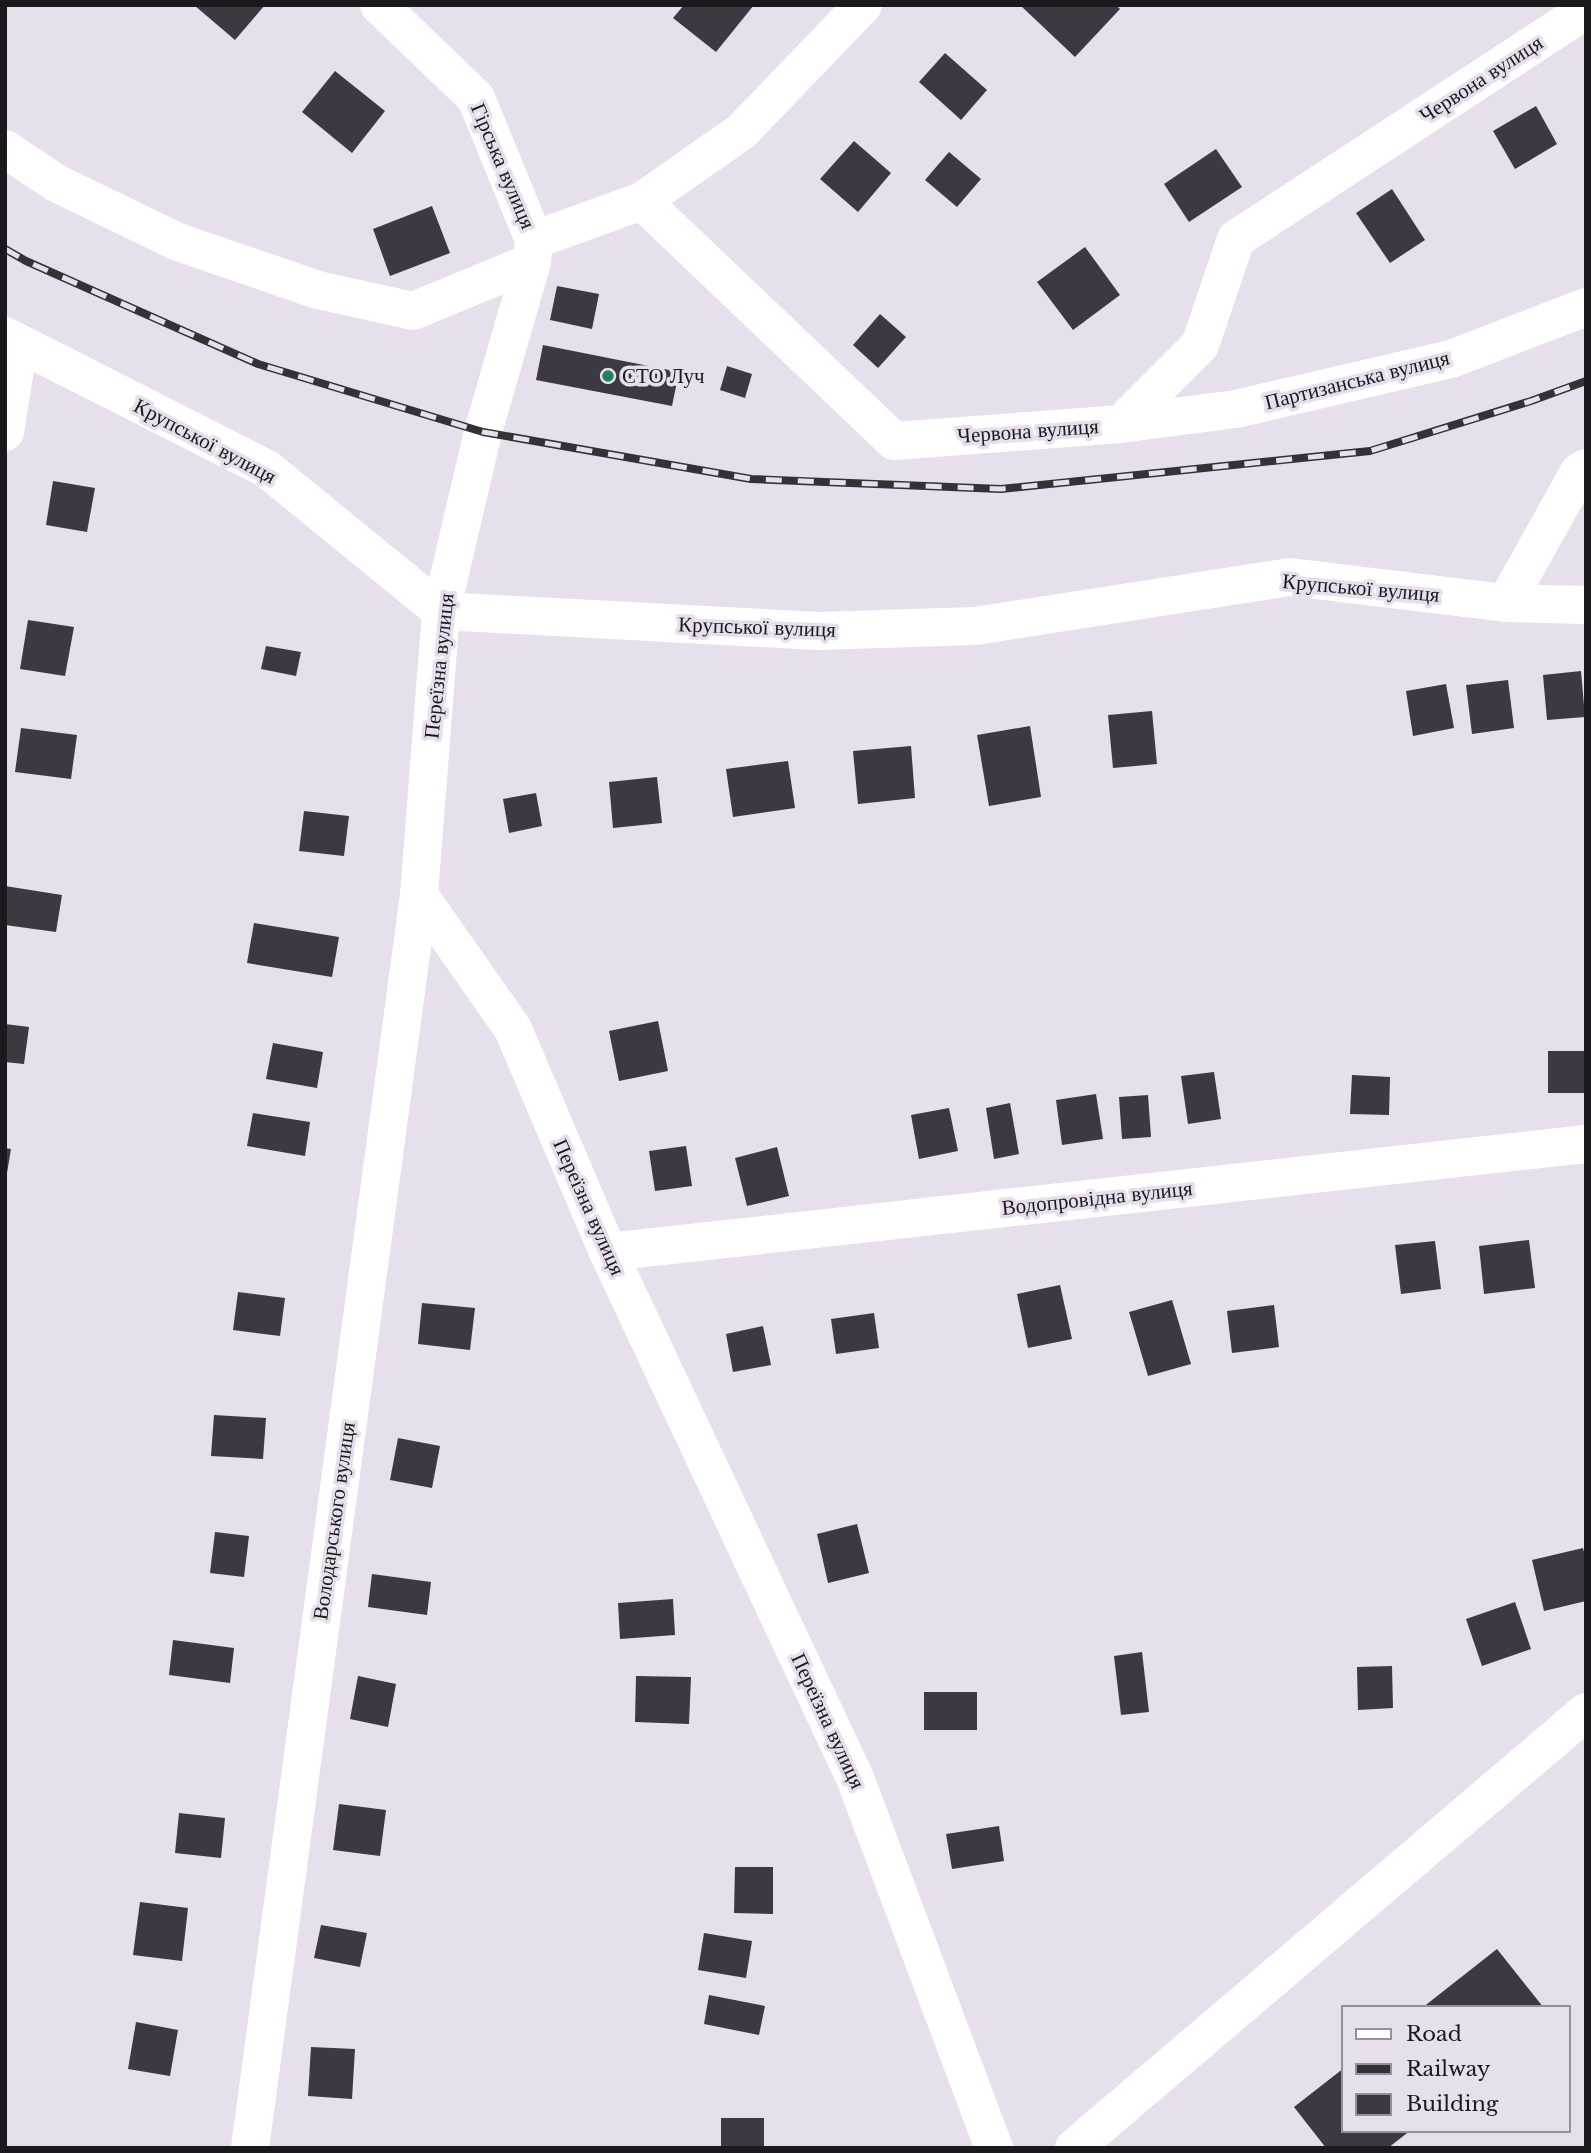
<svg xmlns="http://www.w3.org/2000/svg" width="1591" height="2153" font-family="'Libre Baskerville',serif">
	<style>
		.building { fill: #3e3842 }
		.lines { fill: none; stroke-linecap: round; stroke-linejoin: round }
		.minor { stroke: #fff; stroke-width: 38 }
		.rail-casing { stroke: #353137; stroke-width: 8 }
		.rail { stroke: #e7dfec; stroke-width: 5; stroke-dasharray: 16; stroke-linecap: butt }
		.poi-dot { fill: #22835b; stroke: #e7dfec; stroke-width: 2.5 }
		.labels { text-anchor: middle; stroke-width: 7; stroke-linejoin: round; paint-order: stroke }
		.street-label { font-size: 21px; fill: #1c191e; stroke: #e7dfec }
		.poi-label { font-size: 21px; fill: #1c191e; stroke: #e7dfec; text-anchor: start }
	</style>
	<rect width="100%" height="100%" fill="#e7dfec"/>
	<g class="building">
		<polygon points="194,5 265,5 235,40"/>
		<polygon points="684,5 754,5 716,52 673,18"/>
		<polygon points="1020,5 1116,5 1120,9 1075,57"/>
		<polygon points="945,53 987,90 961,120 919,82"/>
		<polygon points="335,71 385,111 352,153 302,112"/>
		<polygon points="1536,106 1557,144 1515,169 1493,131"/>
		<polygon points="854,141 891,173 858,212 820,179"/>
		<polygon points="1216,149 1242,187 1189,222 1164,184"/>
		<polygon points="949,152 981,179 957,207 925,180"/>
		<polygon points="1392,189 1425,240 1390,263 1356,213"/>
		<polygon points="432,206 450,253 390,276 373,229"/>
		<polygon points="1085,247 1120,295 1073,330 1037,282"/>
		<polygon points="557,286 599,294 592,329 550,320"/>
		<polygon points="880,314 906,337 878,368 853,345"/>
		<polygon points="543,345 679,372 672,406 536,380"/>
		<polygon points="727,366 752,374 745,398 720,390"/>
		<polygon points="53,481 95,488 87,532 46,525"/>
		<polygon points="28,620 74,627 65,676 20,669"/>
		<polygon points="266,646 301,652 296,676 261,669"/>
		<polygon points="1581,671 1585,717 1547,720 1543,675"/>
		<polygon points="1508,680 1514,728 1472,734 1466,685"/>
		<polygon points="1446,684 1454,728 1413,736 1406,691"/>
		<polygon points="1152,711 1157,764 1113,768 1108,715"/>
		<polygon points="1030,726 1041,797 989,806 977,735"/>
		<polygon points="21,728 77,735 71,779 15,772"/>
		<polygon points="911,746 915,798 858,804 853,751"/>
		<polygon points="788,761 795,808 733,817 726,769"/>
		<polygon points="657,777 662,823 613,828 609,782"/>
		<polygon points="536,793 542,826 509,833 503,799"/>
		<polygon points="304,811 349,816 344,856 299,851"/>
		<polygon points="5,886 62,895 56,932 5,925"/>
		<polygon points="254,923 339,937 332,977 247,963"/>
		<polygon points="658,1021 668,1071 619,1081 609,1031"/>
		<polygon points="5,1024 29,1027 24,1064 5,1062"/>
		<polygon points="273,1043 323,1052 317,1088 266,1079"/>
		<rect x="1548" y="1051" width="38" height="42"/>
		<polygon points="1214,1072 1221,1119 1188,1124 1181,1076"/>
		<polygon points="1352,1075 1390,1077 1389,1115 1350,1114"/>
		<polygon points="1096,1094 1103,1139 1062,1145 1056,1100"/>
		<polygon points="1148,1095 1151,1137 1122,1139 1119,1097"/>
		<polygon points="1010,1103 1019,1154 994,1159 986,1108"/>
		<polygon points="949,1108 958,1151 919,1159 911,1115"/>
		<polygon points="253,1113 310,1122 305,1156 247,1146"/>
		<polygon points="686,1146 692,1186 655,1191 649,1151"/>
		<polygon points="777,1147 789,1196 747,1206 735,1158"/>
		<polygon points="5,1148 11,1149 7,1173 5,1173"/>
		<polygon points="1529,1240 1535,1288 1484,1294 1479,1246"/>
		<polygon points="1435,1241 1441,1289 1401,1294 1395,1245"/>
		<polygon points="1060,1285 1072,1339 1028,1348 1017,1294"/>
		<polygon points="238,1292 285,1298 280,1336 233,1330"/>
		<polygon points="1172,1300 1191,1364 1148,1376 1129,1312"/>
		<polygon points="422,1303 475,1308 470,1350 418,1344"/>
		<polygon points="1274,1305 1279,1347 1232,1353 1227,1311"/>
		<polygon points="874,1313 879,1348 836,1354 831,1319"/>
		<polygon points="763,1326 771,1365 733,1372 726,1334"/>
		<polygon points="214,1415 266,1418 263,1459 211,1456"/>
		<polygon points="398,1438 440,1446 432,1488 390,1480"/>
		<polygon points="857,1524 869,1573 828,1583 817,1534"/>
		<polygon points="215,1532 249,1536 244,1577 210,1573"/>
		<polygon points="1583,1548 1586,1560 1586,1601 1544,1611 1532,1560"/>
		<polygon points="372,1574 431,1582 427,1615 368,1607"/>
		<polygon points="673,1599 675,1635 620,1639 618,1603"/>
		<polygon points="1515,1602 1531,1649 1482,1666 1466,1619"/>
		<polygon points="173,1640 234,1648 230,1683 169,1675"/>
		<polygon points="1142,1652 1149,1712 1121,1715 1114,1656"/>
		<polygon points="1392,1666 1393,1708 1358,1710 1357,1667"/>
		<polygon points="358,1676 396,1684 388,1727 350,1719"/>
		<polygon points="636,1676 691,1677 689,1724 635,1722"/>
		<rect x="924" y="1692" width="53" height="38"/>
		<polygon points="339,1804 386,1810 380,1856 333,1850"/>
		<polygon points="179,1813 225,1818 221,1858 175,1853"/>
		<polygon points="999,1826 1004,1861 952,1869 946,1834"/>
		<polygon points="735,1867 773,1867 773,1914 734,1913"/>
		<polygon points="140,1902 188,1908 182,1961 133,1955"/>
		<polygon points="321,1925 367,1933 360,1967 314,1958"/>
		<polygon points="704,1933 752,1941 746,1978 698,1970"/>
		<polygon points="1497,1949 1544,2008 1422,2008"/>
		<polygon points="709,1995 765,2006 759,2035 704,2024"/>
		<polygon points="136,2022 178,2030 170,2076 128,2069"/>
		<polygon points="311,2047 355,2049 352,2099 308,2096"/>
		<polygon points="1344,2068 1344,2130 1411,2130 1388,2148 1326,2148 1294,2107"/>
		<rect x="721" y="2118" width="43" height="30"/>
	</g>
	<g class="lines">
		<g class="minor">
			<polyline points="379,5 476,98 534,240 532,262 483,432 441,611 419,895 513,1029 608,1252 855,1778 994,2148"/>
			<polyline points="5,149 56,183 178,242 318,290 413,311 532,262"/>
			<polyline points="642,201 894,441 1121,424 1200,345 1236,239 1586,10"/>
			<polyline points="534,240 642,201 742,131 863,5"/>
			<polyline points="5,336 267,469 441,611 818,631 975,626 1290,577 1506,603 1586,605"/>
			<polyline points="1121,424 1236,409 1451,359 1586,307"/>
			<polyline points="5,432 19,344"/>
			<polyline points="1506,603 1579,472 1586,468"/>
			<polyline points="608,1252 1586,1144"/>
			<polyline points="250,2148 419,895"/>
			<polyline points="1074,2148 1586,1712"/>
		</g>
		<g class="rail-casing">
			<polyline id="rail" points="5,249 26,261 258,364 483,432 751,479 1001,489 1370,451 1531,401 1586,381"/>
		</g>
		<use href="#rail" class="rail"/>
	</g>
	<circle class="poi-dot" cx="608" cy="376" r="7"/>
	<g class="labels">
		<g class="street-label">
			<text transform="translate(1481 79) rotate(-33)" y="7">Червона вулиця</text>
			<text transform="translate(503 166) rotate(67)" y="7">Гірська вулиця</text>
			<text transform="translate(1357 380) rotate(-14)" y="7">Партизанська вулиця</text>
			<text transform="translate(1028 431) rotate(-4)" y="7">Червона вулиця</text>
			<text transform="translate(205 441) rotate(28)" y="7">Крупської вулиця</text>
			<text transform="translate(1361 588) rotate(5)" y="7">Крупської вулиця</text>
			<text transform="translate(757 627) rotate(2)" y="7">Крупської вулиця</text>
			<text transform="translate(439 666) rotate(-84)" y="7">Переїзна вулиця</text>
			<text transform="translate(1097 1198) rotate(-6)" y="7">Водопровідна вулиця</text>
			<text transform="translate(589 1207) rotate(66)" y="7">Переїзна вулиця</text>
			<text transform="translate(334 1521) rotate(-82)" y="7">Володарського вулиця</text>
			<text transform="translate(828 1721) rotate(65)" y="7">Переїзна вулиця</text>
		</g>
		<g class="poi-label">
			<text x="622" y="383">СТО Луч</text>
		</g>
	</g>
	<rect width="1591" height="2153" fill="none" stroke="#1c191e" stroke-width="14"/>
	<rect x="1342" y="2006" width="228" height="126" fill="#e7dfec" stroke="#96909a" stroke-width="2"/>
	<rect x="1356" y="2029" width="35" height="10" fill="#ffffff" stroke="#96909a" stroke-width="2"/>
	<text x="1406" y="2041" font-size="21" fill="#1c191e">Road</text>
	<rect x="1356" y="2064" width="35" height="10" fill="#353137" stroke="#96909a" stroke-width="2"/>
	<text x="1406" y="2076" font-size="21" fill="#1c191e">Railway</text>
	<rect x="1356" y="2094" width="35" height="21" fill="#3e3842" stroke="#96909a" stroke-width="2"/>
	<text x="1406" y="2111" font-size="21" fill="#1c191e">Building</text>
</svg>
